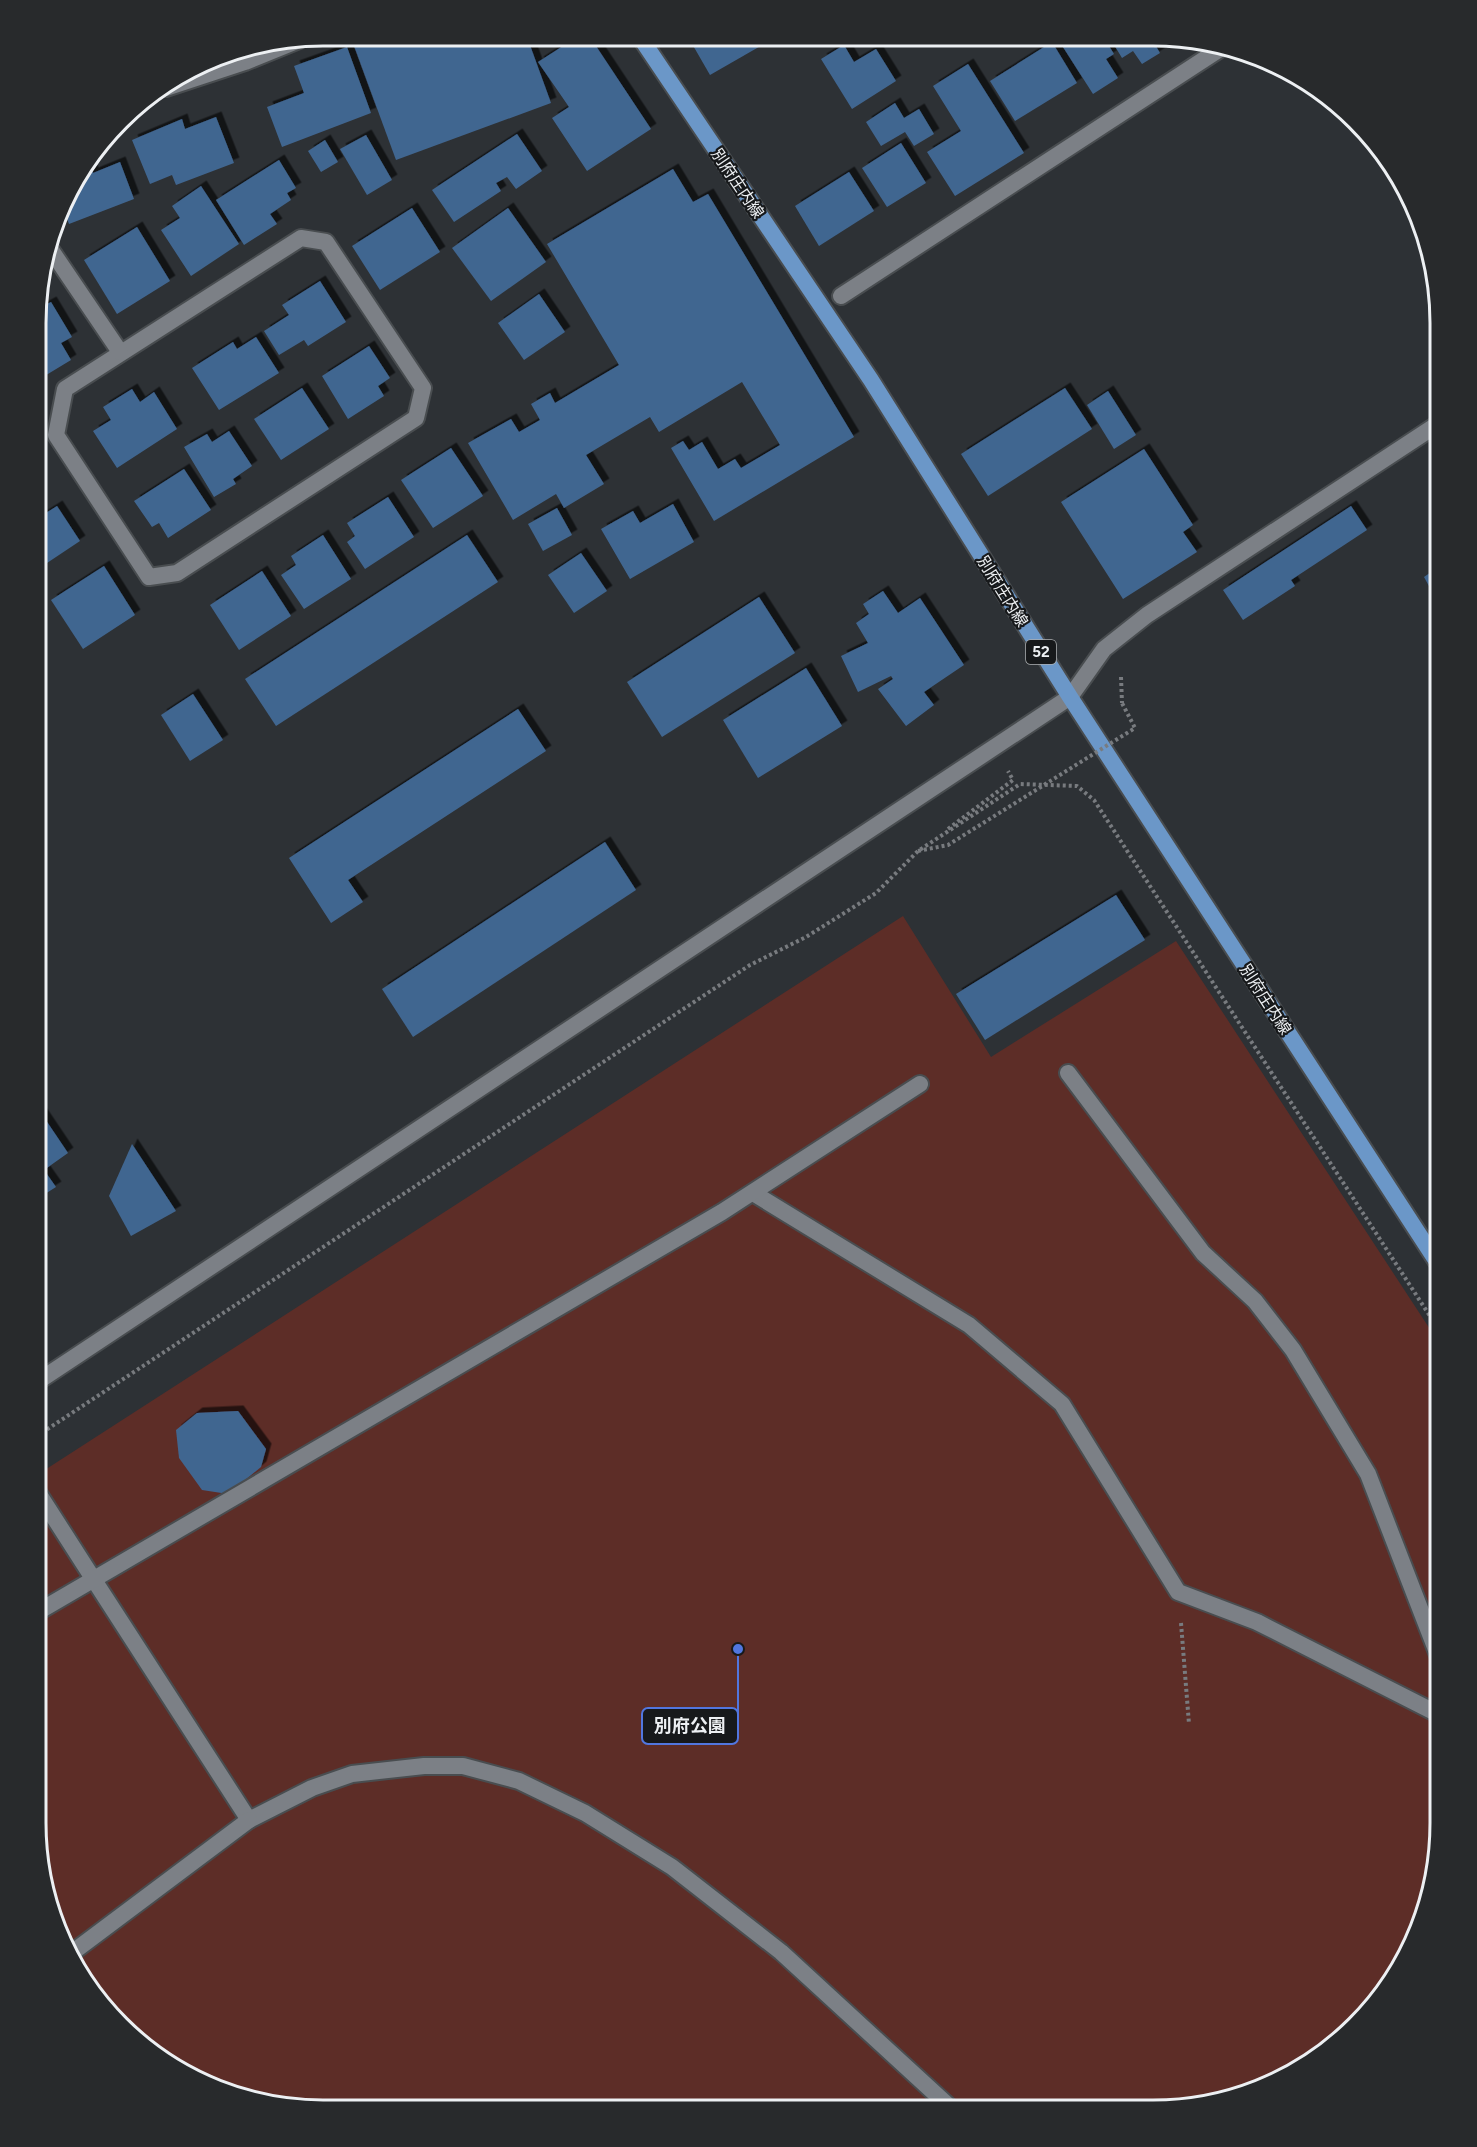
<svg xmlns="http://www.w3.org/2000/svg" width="1477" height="2147" font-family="Figtree,'Noto Sans JP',sans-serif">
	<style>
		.green { fill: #5d2d27 }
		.building { fill: #416690; filter: url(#shadow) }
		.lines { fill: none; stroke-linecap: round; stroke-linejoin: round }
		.service-casing { stroke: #494d50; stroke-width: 20 }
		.pedestrian-casing { stroke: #494d50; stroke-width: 20 }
		.minor-casing { stroke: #494d50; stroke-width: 20 }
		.tertiary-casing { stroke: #494d50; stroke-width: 20 }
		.primary-casing { stroke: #494d50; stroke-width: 20 }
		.path { stroke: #787b7f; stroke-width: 4; stroke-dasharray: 3 3; stroke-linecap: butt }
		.service { stroke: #7c8086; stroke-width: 16 }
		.pedestrian { stroke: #7c8086; stroke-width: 16 }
		.minor { stroke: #7c8086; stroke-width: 16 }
		.tertiary { stroke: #7c8086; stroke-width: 16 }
		.primary { stroke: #6b97c8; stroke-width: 16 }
		.path-bridge { stroke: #787b7f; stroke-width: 4; stroke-dasharray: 3 3; stroke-linecap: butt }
		.labels { text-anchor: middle; stroke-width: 4.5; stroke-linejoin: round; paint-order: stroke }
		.shield { fill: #17191b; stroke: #adb0b2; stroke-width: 1.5 }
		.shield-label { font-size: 15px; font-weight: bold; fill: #edf0f3 }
		.street-label { font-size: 16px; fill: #edf0f3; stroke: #17191b }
		.rim { fill: none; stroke: #edf0f3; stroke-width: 3 }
		.leader { fill: none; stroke: #5176df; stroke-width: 2 }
		.callout-dot { fill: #5176df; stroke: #17191b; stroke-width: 2 }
		.callout { fill: #17191b; stroke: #5176df; stroke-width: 2 }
		.callout-label { font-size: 18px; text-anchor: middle; font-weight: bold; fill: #edf0f3 }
	</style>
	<defs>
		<filter id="shadow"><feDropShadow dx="5.5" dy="-5.5" stdDeviation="0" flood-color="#0009"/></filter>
	</defs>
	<rect width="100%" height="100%" fill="#2d3135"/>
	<polygon class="green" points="903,916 991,1057 1176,941 1441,1346 1440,1843 1426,1916 1392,1984 1343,2040 1280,2082 1154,2111 286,2109 163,2062 107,2013 65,1950 36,1824 37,1475"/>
	<g class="building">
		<polygon points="371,36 527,37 551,103 396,160 353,43"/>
		<polygon points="577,37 590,37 651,129 587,171 552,118 569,107 538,62"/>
		<polygon points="701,37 776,37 710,75 691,42"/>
		<polygon points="1077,38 1104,38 1114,54 1106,59 1118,78 1093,94 1063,47"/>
		<polygon points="1110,38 1151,38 1160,53 1142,64 1133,51 1122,58"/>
		<polygon points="1052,42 1077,83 1015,121 990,81"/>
		<polygon points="844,45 854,62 876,49 896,81 852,109 821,59"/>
		<polygon points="347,47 371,113 282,147 267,107 304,93 294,66"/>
		<polygon points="968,64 1024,153 955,196 927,152 961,131 933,86"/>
		<polygon points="895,103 904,118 919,109 934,134 914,146 905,132 881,146 866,122"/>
		<polygon points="216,117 234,163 176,185 172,175 150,184 132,140 182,119 185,129"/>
		<polygon points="517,134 542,171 516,189 507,177 496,183 501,191 454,222 432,190"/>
		<polygon points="366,135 392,180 367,195 340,149"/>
		<polygon points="325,140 338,162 321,172 308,151"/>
		<polygon points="901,143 926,183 887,207 862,168"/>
		<polygon points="279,160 296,188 287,193 291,200 270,214 277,224 244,245 216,200"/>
		<polygon points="89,162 93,173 120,162 134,199 69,224 64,211 74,180"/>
		<polygon points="673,169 693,202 708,194 854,437 714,521 671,448 683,441 689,450 702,442 718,469 735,459 741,468 780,445 742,382 659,432 650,417 586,455 604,484 564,508 556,494 513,520 468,443 511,419 519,432 540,420 531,404 550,393 555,403 619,365 547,244"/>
		<polygon points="849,172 874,211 819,246 795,206"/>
		<polygon points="201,186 239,244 191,276 161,230 180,218 172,206"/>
		<polygon points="412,208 440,252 380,290 352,246"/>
		<polygon points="508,208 546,262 491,301 452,248"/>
		<polygon points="137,227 170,281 117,314 84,260"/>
		<polygon points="320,281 346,322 308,346 304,340 279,355 264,331 289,315 282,305"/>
		<polygon points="539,294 565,332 524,360 498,323"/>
		<polygon points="51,302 72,337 61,343 71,360 38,380 38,309"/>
		<polygon points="256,337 279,373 219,410 192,368 233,342 237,349"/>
		<polygon points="369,346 390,378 378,386 384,396 348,419 322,376"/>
		<polygon points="302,388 329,429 281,460 254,419"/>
		<polygon points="1065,388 1092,429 988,496 961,454"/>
		<polygon points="132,389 140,402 154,392 177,429 117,468 93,431 111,420 103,407"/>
		<polygon points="1108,391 1136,435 1114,449 1087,405"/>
		<polygon points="229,431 252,466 233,479 236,484 214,497 184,447 207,434 212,442"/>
		<polygon points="451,448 483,496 433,528 401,480"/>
		<polygon points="1144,449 1193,525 1183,532 1197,552 1123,599 1061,502"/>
		<polygon points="184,469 211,510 168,538 159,523 152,527 134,501"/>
		<polygon points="388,497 414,537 365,569 347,542 355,536 347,523"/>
		<polygon points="673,504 694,542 630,579 601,529 633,511 640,523"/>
		<polygon points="57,506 80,541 38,569 38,518"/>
		<polygon points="1351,506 1367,530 1291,580 1295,586 1243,620 1223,590"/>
		<polygon points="557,508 572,535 543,551 528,524"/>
		<polygon points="323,535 351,579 304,609 281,575 296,565 291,556"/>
		<polygon points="467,535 498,582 276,726 245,679"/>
		<polygon points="581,553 607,591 574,613 548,575"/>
		<polygon points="1441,565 1441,608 1424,577"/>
		<polygon points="104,566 135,615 83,649 51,600"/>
		<polygon points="262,571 291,616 239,650 210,605"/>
		<polygon points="883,591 898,613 920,598 964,665 924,692 934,705 906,726 878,689 893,679 891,676 858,692 841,656 868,643 856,623 869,614 863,604"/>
		<polygon points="759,597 795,653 662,737 627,682"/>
		<polygon points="806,668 842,726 758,778 723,720"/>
		<polygon points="193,694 223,740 190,761 161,715"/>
		<polygon points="518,709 546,751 348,880 363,902 331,923 289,858"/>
		<polygon points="605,842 636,890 413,1037 382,989"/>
		<polygon points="1116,895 1145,940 985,1040 956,994"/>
		<polygon points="37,1107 68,1153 44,1170 56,1187 37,1199"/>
		<polygon points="132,1144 176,1211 131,1236 109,1196"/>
		<polygon points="238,1411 266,1449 261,1467 228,1494 202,1490 179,1458 176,1430 197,1413"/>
	</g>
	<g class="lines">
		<g class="service-casing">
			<polyline id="service" points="37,1491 94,1580"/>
		</g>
		<g class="pedestrian-casing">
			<g id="pedestrian">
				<polyline points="1068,1073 1203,1253 1255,1301 1293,1350 1368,1474 1440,1660"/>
				<polyline points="753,1193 969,1325 1062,1404 1178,1592 1257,1622 1440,1715"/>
				<polyline points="94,1580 249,1820 312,1788 352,1774 424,1766 463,1766 519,1781 585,1813 672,1867 781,1952 953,2110"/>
				<polyline points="36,1613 722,1212 920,1084"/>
				<polyline points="69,1955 249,1820"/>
			</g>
		</g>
		<g class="minor-casing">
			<g id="minor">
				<polyline points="166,88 245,62 299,40"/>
				<polygon points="301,238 326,242 423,388 416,418 177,573 149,577 56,435 65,389"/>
				<polyline points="51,250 120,352"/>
				<polyline points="841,296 1223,47"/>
			</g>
		</g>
		<g class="tertiary-casing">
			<polyline id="tertiary" points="37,1382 1070,697 1104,649 1147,615 1441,422"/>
		</g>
		<g class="primary-casing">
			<polyline id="primary" points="640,37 871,380 1070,697 1441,1268"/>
		</g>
		<g class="path">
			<polyline points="1121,677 1122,703"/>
			<polyline points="948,829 1013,780 1008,771"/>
			<polyline points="37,1436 750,965 806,937 876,893 918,851 1020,784 1077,786 1094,800 1441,1333"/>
			<polyline points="1181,1623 1189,1724"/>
		</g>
		<use href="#service" class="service"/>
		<use href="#pedestrian" class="pedestrian"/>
		<use href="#minor" class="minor"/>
		<use href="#tertiary" class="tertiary"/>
		<use href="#primary" class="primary"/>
		<polyline class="path-bridge" points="918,851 948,845 1135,728 1122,703"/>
	</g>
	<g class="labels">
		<rect class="shield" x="1026" y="640" width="30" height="24" rx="4.5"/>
		<g class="shield-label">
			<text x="1041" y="657">52</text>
		</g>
		<g class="street-label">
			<text transform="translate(738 183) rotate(56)" y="6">別府庄内線</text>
			<text transform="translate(1003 591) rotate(58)" y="6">別府庄内線</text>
			<text transform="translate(1266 999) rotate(57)" y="6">別府庄内線</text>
		</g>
	</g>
	<path d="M0 0H1477V2147H0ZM323 46H1153A277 277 0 0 1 1430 323V1823A277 277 0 0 1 1153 2100H323A277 277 0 0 1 46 1823V323A277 277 0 0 1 323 46Z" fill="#282a2c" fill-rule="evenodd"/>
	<path class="rim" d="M323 46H1153A277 277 0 0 1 1430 323V1823A277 277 0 0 1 1153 2100H323A277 277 0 0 1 46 1823V323A277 277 0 0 1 323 46Z"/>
	<path class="leader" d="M738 1649L738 1726"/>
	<circle class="callout-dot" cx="738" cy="1649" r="6"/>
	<rect class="callout" x="642" y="1708" width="96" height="36" rx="6"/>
	<g class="callout-label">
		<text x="690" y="1732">別府公園</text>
	</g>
</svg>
